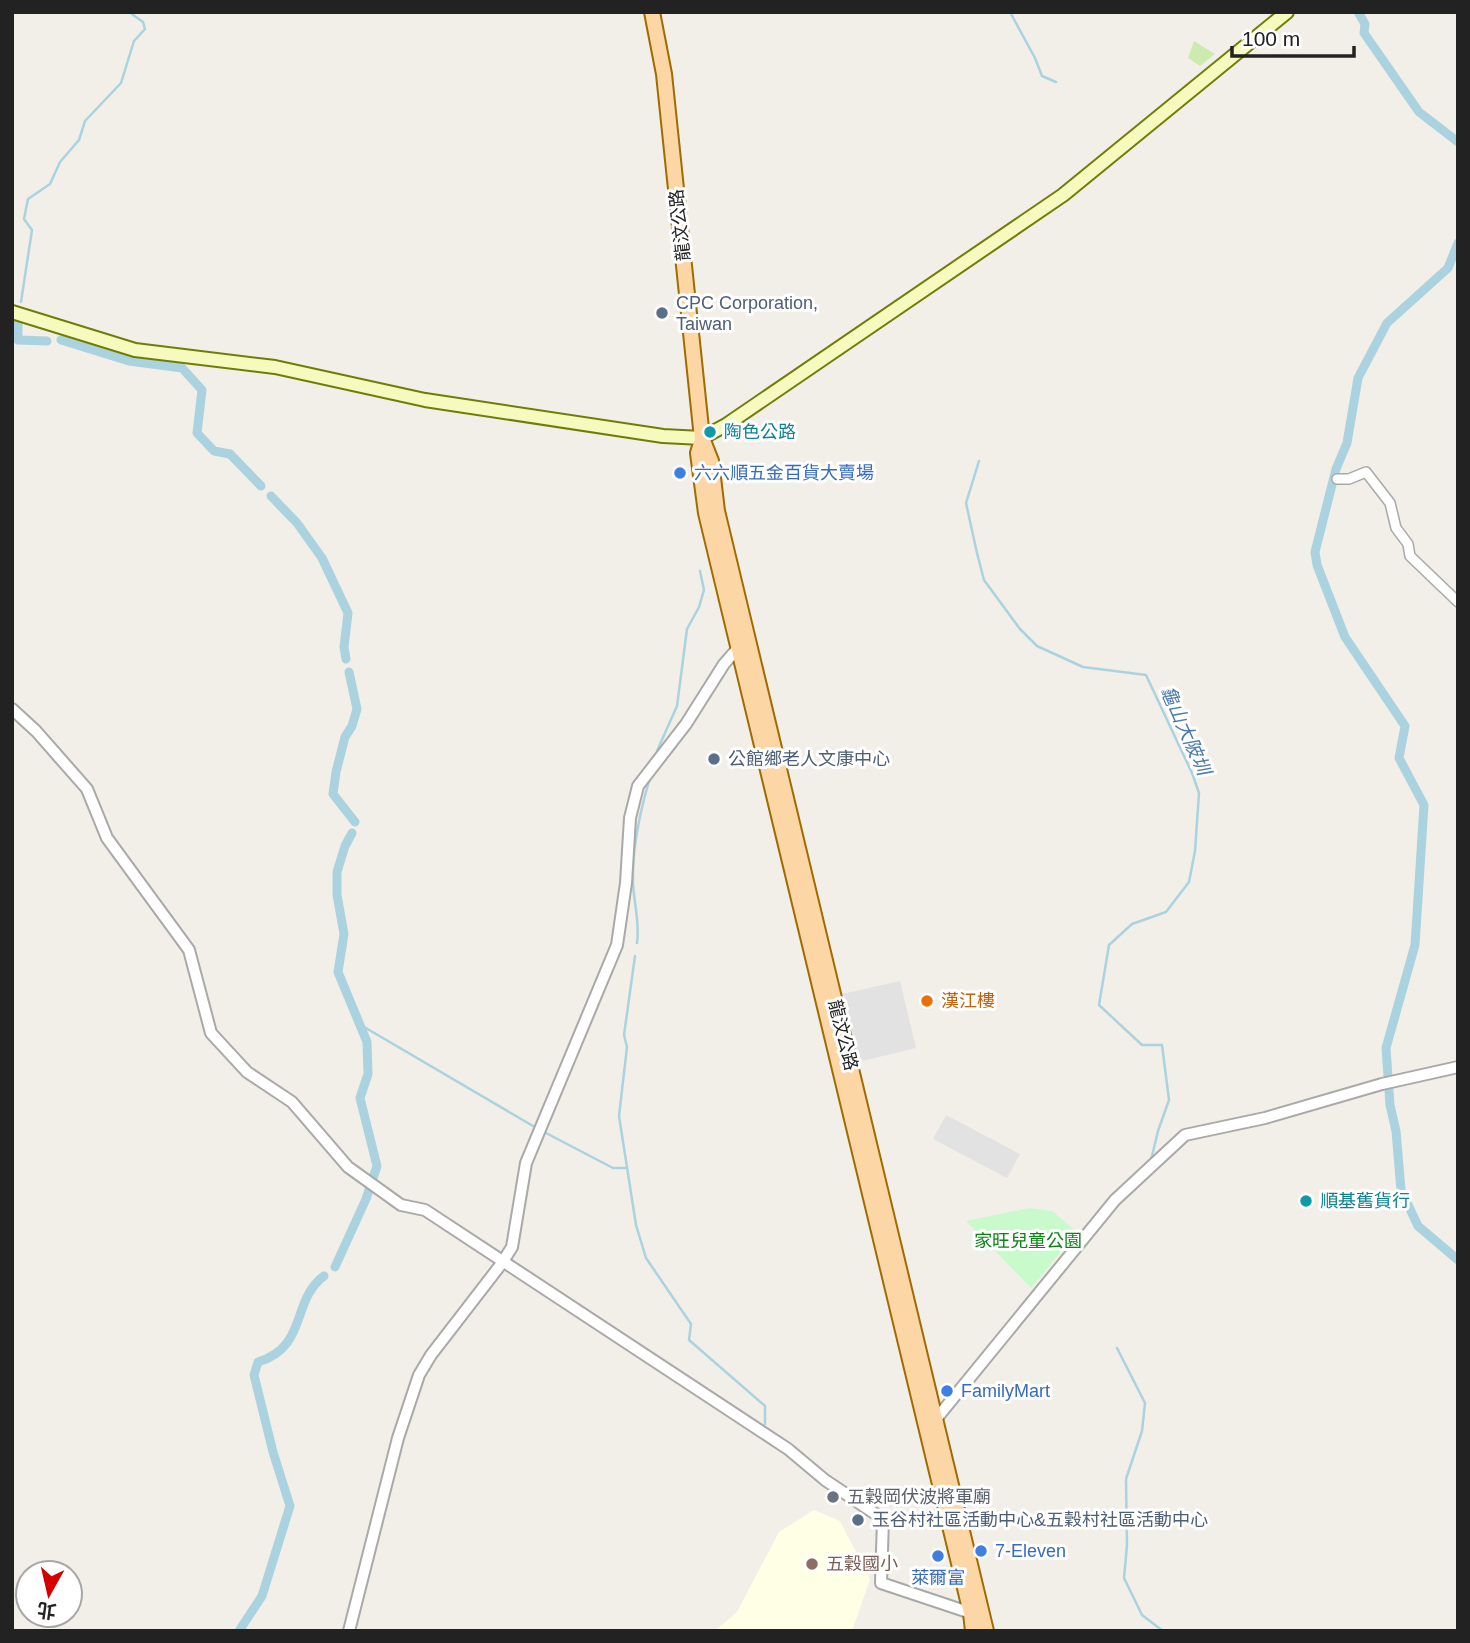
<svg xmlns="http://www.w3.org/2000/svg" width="1470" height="1643" font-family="Arial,'Noto Sans TC',sans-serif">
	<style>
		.education { fill: #ffffe5 }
		.grass { fill: #cdebb0 }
		.park { fill: #c8facc }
		.parking { fill: #e2e2e2 }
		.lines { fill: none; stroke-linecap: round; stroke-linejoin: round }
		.stream { stroke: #aad3df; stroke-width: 2.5 }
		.canal { stroke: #aad3df; stroke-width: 9 }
		.minor-casing { stroke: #a9a9a9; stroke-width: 12 }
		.tertiary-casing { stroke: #a9a9a9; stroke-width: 14 }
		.secondary-casing { stroke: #707d05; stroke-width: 16 }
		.primary-casing { stroke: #a06b00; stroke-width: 18 }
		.minor { stroke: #fff; stroke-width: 9 }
		.tertiary { stroke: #fff; stroke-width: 10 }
		.secondary { stroke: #f7fabf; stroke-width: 12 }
		.primary { stroke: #fcd6a4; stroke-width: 14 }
		.service-dot { fill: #5c6f8a; stroke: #fff; stroke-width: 2.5 }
		.culture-dot { fill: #0f9aa8; stroke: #fff; stroke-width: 2.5 }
		.shop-dot { fill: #3f7fe0; stroke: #fff; stroke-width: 2.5 }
		.food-dot { fill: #e8710a; stroke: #fff; stroke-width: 2.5 }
		.worship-dot { fill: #6b7280; stroke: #fff; stroke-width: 2.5 }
		.education-dot { fill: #8d6e63; stroke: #fff; stroke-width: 2.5 }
		.labels { text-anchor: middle; stroke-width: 6; stroke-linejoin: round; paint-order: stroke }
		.street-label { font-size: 18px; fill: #222; stroke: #fff }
		.service-label { font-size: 18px; fill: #4e5e75; stroke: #fff; text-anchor: start }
		.culture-label { font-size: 18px; fill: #0d838f; stroke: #fff; text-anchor: start }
		.shop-label { font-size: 18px; fill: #366cbe; stroke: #fff; text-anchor: start }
		.food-label { font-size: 18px; fill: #c56008; stroke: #fff; text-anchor: start }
		.park-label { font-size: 18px; fill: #0c8416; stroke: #fff }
		.worship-label { font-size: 18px; fill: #5b616d; stroke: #fff; text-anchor: start }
		.education-label { font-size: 18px; fill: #785e54; stroke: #fff; text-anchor: start }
		.water-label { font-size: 19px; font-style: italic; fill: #4a7aab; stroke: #fff }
	</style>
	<rect width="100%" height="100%" fill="#f2efe9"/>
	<polygon class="education" points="814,1510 840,1521 870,1579 852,1631 715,1631 737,1612 779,1532"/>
	<polygon class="grass" points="1194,41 1215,54 1200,66 1188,58"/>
	<polygon class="park" points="1029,1208 1052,1211 1077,1232 1031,1288 966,1221"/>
	<g class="parking">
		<polygon points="900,981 916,1048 858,1062 842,994"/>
		<polygon points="946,1115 1020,1154 1007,1178 933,1139"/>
	</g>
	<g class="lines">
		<g class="stream">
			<polyline points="1010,12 1035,58 1042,76 1056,82"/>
			<polyline points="21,302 32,230 24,219 28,199 50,184 60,162 79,140 85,121 121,83 134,41 145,29 143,22 129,12"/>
			<polyline points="979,461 966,503 977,553 984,580 1020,629 1037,646 1083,667 1146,675 1192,773 1199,793 1195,851 1189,882 1166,912 1132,924 1109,945 1099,1005 1142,1045 1162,1045 1169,1100 1158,1131 1151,1160"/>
			<polyline points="657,751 677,706 687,629 699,607 704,590 700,571"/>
			<path d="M 637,943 C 640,922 634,904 633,883 C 632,851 640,812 649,781"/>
			<polyline points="635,956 624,1035 627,1047 619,1116 636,1225 646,1258 691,1324 689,1340 765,1406 765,1424"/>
			<polyline points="359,1024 533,1126"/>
			<polyline points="546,1133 613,1168 625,1168"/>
			<polyline points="1117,1348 1145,1403 1142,1431 1126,1479 1127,1545 1124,1578 1142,1615 1163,1631"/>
			<polyline points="1173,1631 1189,1631"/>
		</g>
		<g class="canal">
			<polyline points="1358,12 1365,24 1364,33 1419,112 1458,142"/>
			<polyline points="1458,243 1448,268 1387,323 1358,378 1347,443 1336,469 1315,552 1317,565 1345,637 1405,726 1399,758 1424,805 1415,945 1386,1048 1390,1105 1396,1131 1401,1190 1418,1226 1458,1260"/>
			<polyline points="18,323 18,340 47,341"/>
			<polyline points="61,340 129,361 182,368 202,390 197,433 214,451 230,454 261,486"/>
			<polyline points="271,496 297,523 322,558 348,613 344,647 346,659"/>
			<polyline points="349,672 357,709 352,726 345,737 336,772 333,794 355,822"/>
			<polyline points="335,1267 366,1199 377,1166 360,1098 368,1074 367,1042 338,972 344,934 337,895 337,872 345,846 352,833"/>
			<path d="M 239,1631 L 262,1596 L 290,1506 L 273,1452 L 254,1375 L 258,1362 C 308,1347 291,1300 324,1276"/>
		</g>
		<g class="minor-casing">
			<polyline id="minor" points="1337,479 1349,479 1366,472 1390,503 1396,528 1408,544 1410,556 1458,602"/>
		</g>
		<g class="tertiary-casing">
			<g id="tertiary">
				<polyline points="12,709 36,731 87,789 107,838 189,950 211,1033 247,1072 292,1102 348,1167 401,1205 425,1210 788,1449 825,1480 883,1519 881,1583 974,1614"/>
				<polyline points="932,1424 1115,1200 1185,1135 1265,1118 1382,1084 1458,1067"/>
				<polyline points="349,1631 398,1438 419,1375 431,1355 502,1263 512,1247 526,1163 617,945 626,883 630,818 638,786 686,724 724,664 738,648 744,646"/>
			</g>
		</g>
		<g class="secondary-casing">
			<polyline id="secondary" points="12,312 135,350 275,367 425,400 663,436 702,438 726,425 1063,195 1287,12"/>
		</g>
		<g class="primary-casing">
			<g id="primary">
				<polyline points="652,12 664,74 702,438 711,461 717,511 986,1631"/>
				<polyline points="702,440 698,453 706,513 971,1613 973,1631"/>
			</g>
		</g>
		<use href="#minor" class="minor"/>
		<use href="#tertiary" class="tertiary"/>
		<use href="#secondary" class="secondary"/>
		<use href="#primary" class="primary"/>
	</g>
	<g class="service-dot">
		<circle cx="662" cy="313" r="7"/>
		<circle cx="714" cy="759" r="7"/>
		<circle cx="858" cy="1520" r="7"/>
	</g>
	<g class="culture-dot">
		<circle cx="710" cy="432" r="7"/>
		<circle cx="1306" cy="1201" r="7"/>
	</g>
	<g class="shop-dot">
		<circle cx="680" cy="473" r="7"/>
		<circle cx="947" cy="1391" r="7"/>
		<circle cx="981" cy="1551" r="7"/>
		<circle cx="938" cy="1556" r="7"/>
	</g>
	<circle class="food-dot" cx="927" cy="1001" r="7"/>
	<circle class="worship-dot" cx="833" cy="1497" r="7"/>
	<circle class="education-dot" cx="812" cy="1564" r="7"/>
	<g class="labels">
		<g class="street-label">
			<text transform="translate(680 225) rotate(-96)" y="6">龍汶公路</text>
			<text transform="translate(843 1035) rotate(76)" y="6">龍汶公路</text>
		</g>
		<g class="service-label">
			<text x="676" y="309">CPC Corporation,<tspan x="676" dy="21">Taiwan</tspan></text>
			<text x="728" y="765">公館鄉老人文康中心</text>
			<text x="872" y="1526">玉谷村社區活動中心&amp;五穀村社區活動中心</text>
		</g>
		<g class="culture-label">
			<text x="724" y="438">陶色公路</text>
			<text x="1320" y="1207">順基舊貨行</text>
		</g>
		<g class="shop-label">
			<text x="694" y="479">六六順五金百貨大賣場</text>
			<text x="961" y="1397">FamilyMart</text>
			<text x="995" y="1557">7-Eleven</text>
			<text x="938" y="1584" text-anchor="middle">萊爾富</text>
		</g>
		<g class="food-label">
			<text x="941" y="1007">漢江樓</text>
		</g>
		<g class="park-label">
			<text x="1028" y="1247">家旺兒童公園</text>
		</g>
		<g class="worship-label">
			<text x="847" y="1503">五穀岡伏波將軍廟</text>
		</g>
		<g class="education-label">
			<text x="826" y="1570">五穀國小</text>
		</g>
		<g class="water-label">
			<text transform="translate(1186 730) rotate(66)" y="7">龜山大陂圳</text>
		</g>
	</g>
	<rect width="1470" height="1643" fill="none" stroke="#222222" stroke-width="28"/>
	<g transform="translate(49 1594) rotate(188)"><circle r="33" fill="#ffffff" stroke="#a7a7a7" stroke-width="2"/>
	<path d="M0-5L12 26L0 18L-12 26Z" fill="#d40000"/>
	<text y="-10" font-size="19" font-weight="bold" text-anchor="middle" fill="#222222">北</text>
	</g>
	<path d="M1232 46v10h122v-10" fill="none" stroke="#222222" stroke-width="3.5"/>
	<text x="1242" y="46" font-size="21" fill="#222222" stroke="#ffffff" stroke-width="5" paint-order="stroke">100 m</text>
</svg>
